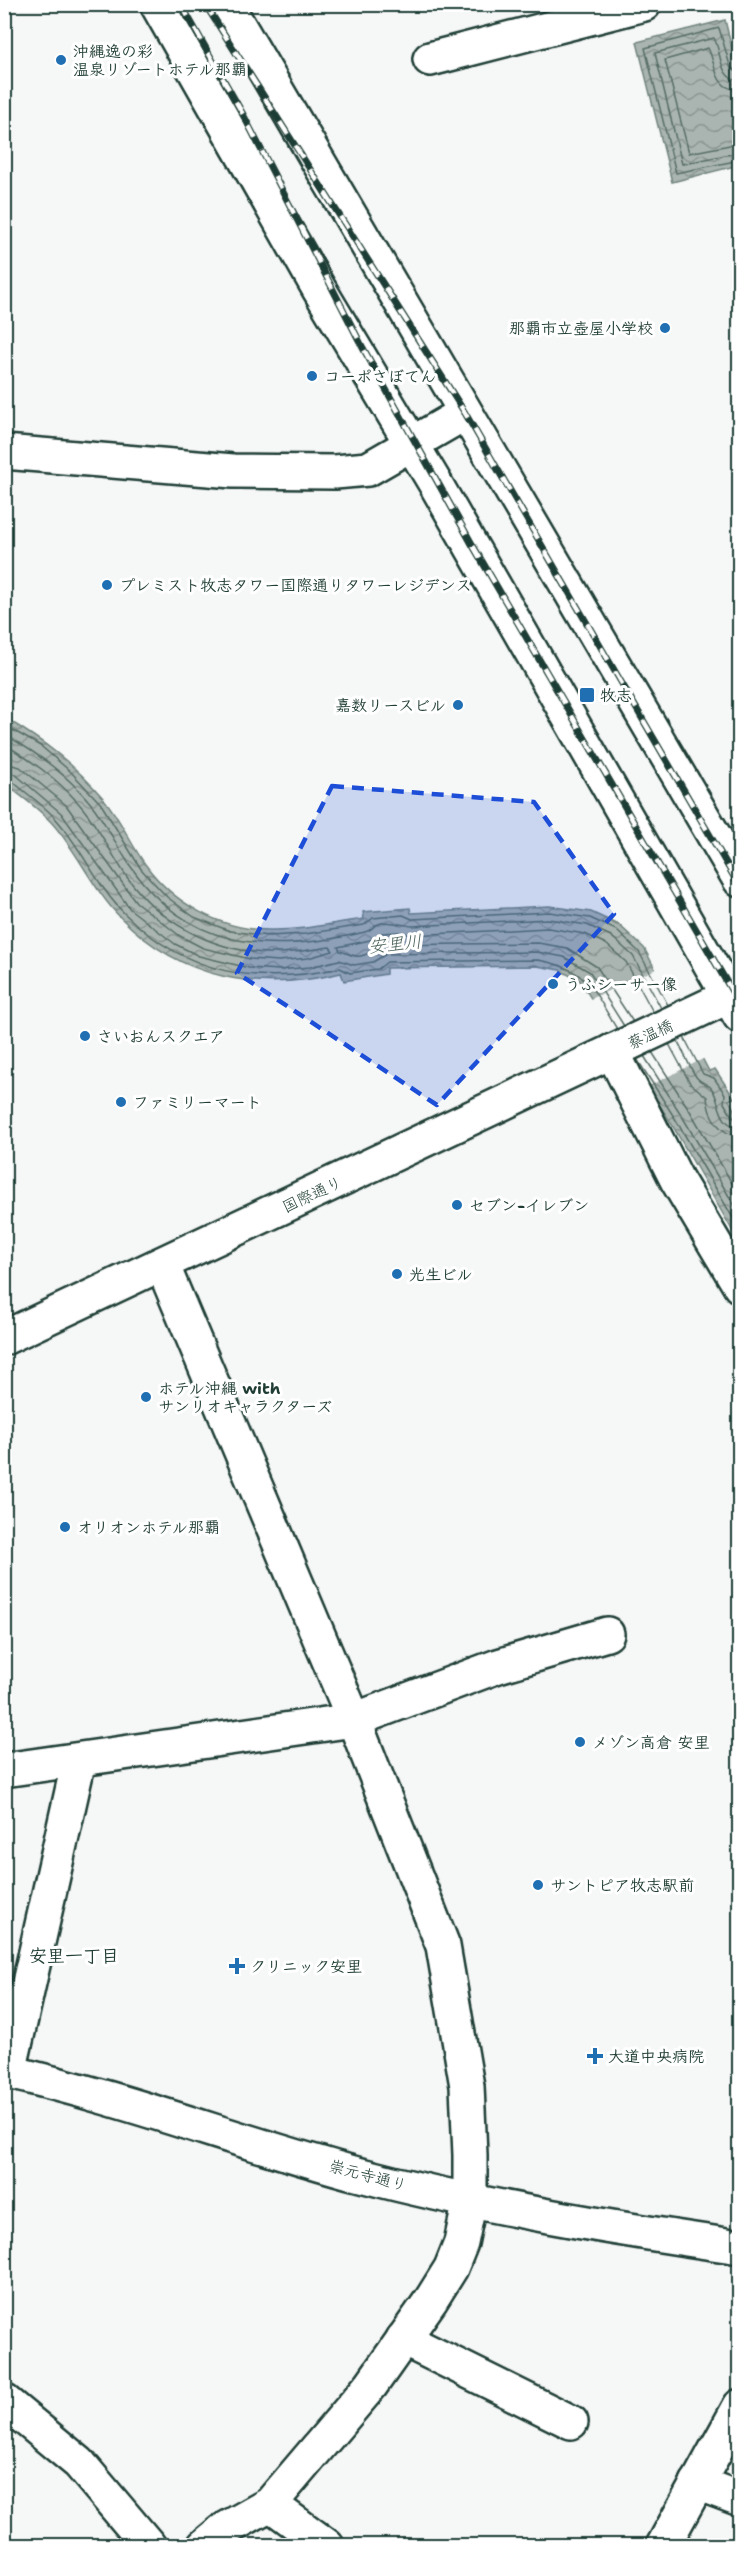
<svg xmlns="http://www.w3.org/2000/svg" width="744" height="2550" font-family="'Shantell Sans','Klee One',sans-serif">
	<style>
		.water { fill: url(#water-waves); stroke: #72857f; stroke-width: 1.5 }
		.pier { fill: #f6f7f7 }
		.lines { fill: none; stroke-linecap: round; stroke-linejoin: round }
		.shore { stroke: #576d66; stroke-width: 1.5 }
		.minor-casing { stroke: #1f3d34; stroke-width: 38 }
		.tertiary-casing { stroke: #1f3d34; stroke-width: 38 }
		.secondary-casing { stroke: #1f3d34; stroke-width: 38 }
		.primary-casing { stroke: #1f3d34; stroke-width: 38 }
		.minor { stroke: #fff; stroke-width: 33 }
		.tertiary { stroke: #fff; stroke-width: 33 }
		.secondary { stroke: #fff; stroke-width: 33 }
		.primary { stroke: #fff; stroke-width: 33 }
		.rail-casing { stroke: #1f3d34; stroke-width: 7 }
		.rail { stroke: #fff; stroke-width: 4.5; stroke-dasharray: 14; stroke-linecap: butt }
		.marked { fill: #1d4ed8; fill-opacity: 0.2; stroke: #1d4ed8; stroke-width: 4.5; stroke-dasharray: 12 8; stroke-linejoin: round }
		.poi-dot { fill: #1f6fb2; stroke: #fff; stroke-width: 2 }
		.labels { text-anchor: middle; stroke-width: 6; stroke-linejoin: round; paint-order: stroke }
		.poi-label { font-size: 16px; font-weight: bold; fill: #1f3d34; stroke: #fff; text-anchor: start }
		.street-label { font-size: 16px; fill: #1f3d34; stroke: #fff }
		.water-label { font-size: 18px; font-style: italic; fill: #49615a; stroke: #fff }
		.neighbourhood-label { font-size: 18px; font-weight: bold; fill: #1f3d34; stroke: #fff }
	</style>
	<defs>
		<pattern id="water-waves" width="16" height="10" patternUnits="userSpaceOnUse" patternTransform="scale(1.5)"><rect width="16" height="10" fill="#aab5b1"/><path d="M0 5q4-4 8 0t8 0" fill="none" stroke="#8a9491"/></pattern>
	</defs>
	<rect width="100%" height="100%" fill="#f6f7f7"/>
	<filter id="ink" filterUnits="userSpaceOnUse"><feTurbulence type="fractalNoise" baseFrequency=".0167" numOctaves="2"/><feDisplacementMap in="SourceGraphic" scale="12" xChannelSelector="R" yChannelSelector="G"/><feConvolveMatrix kernelMatrix="1 2 1 2 8 2 1 2 1" color-interpolation-filters="sRGB"/></filter>
	<g filter="url(#ink)">
		<g class="water">
			<polygon points="725,20 739,78 739,165 672,182 637,42"/>
			<path d="M 5,718 C 45,742 72,762 103,798 C 120,818 130,843 145,864 C 173,903 220,930 269,930 C 301,931 333,923 364,919 L 363,912 L 410,908 L 411,913 L 549,906 L 591,912 L 619,925 L 644,948 L 709,1071 L 715,1069 L 734,1098 L 729,1100 L 739,1118 L 739,1242 L 671,1123 L 580,981 L 560,970 L 537,966 L 386,968 L 386,974 L 344,981 L 341,973 C 259,993 182,980 121,918 C 93,890 77,850 51,822 C 38,808 20,795 5,784 Z"/>
		</g>
		<polygon class="pier" points="658,968 705,1058 645,1088 588,1000"/>
		<g class="lines">
			<g class="shore">
				<polyline points="740,73 731,69 719,28 645,48 676,173 740,160"/>
				<path d="M 740,81 C 718,79 722,52 714,38 L 655,53 L 682,164 L 740,152"/>
				<path d="M 740,90 C 713,89 717,66 708,48 L 665,60 L 689,153 L 740,143"/>
				<polyline points="4,725 42,747 71,772 101,804 141,869 167,897 194,917 230,931 268,936 305,934 364,925 373,918 403,915 412,919 549,912 590,918 616,930 639,952 668,1005"/>
				<path d="M 4,734 C 39,754 71,777 95,809 C 109,829 120,852 134,871 C 156,903 191,929 229,938 C 272,949 323,942 365,932 C 371,931 372,927 376,925 C 387,919 401,925 412,926 L 548,919 L 587,925 L 611,936 L 633,956 L 661,1008"/>
				<path d="M 4,744 C 36,763 66,785 88,815 C 102,834 113,857 127,877 C 159,922 211,950 266,953 C 287,954 309,950 330,947 L 333,951 L 308,958 L 279,961 L 250,959 L 203,948 L 180,936 L 136,902 L 66,805 L 20,767 L 4,763"/>
				<polyline points="4,772 15,774 61,813 130,909 175,944 199,956 249,968 279,970 310,967 339,960 354,965 373,962 386,954 537,952 564,957 590,972 624,1026"/>
				<path d="M 4,779 L 11,780 C 25,793 43,804 56,819 C 82,848 97,887 125,914 C 187,975 258,986 340,968 L 350,973 L 378,969 L 387,962 L 538,960 C 589,969 592,989 617,1029"/>
				<path d="M 633,1022 L 597,967 L 567,948 L 538,943 L 386,945 C 375,947 366,958 355,956 C 350,955 345,952 340,951 L 338,947 L 370,940 L 382,933 L 399,932 L 412,935 L 548,928 L 585,934 L 606,944 L 626,962 L 653,1012"/>
				<polyline points="684,1037 703,1074 714,1078 725,1094 724,1103 732,1116 740,1120"/>
				<path d="M 677,1040 C 684,1052 689,1067 697,1078 C 702,1084 708,1083 712,1089 C 721,1102 718,1126 740,1127"/>
				<path d="M 669,1044 L 690,1083 L 707,1097 C 708,1115 719,1135 740,1136"/>
				<polyline points="652,1052 690,1111 740,1197"/>
				<polyline points="644,1056 682,1116 740,1215"/>
				<polyline points="637,1059 676,1120 740,1230"/>
			</g>
			<g class="minor-casing">
				<g id="minor">
					<polyline points="430,59 644,4"/>
					<polyline points="612,1051 677,1180 740,1286"/>
					<polyline points="162,1264 354,1720 443,1946 467,2086 470,2155 470,2200 461,2243 451,2268 431,2300 371,2385 270,2504 222,2531 204,2546"/>
					<polyline points="4,1770 354,1720 498,1666 607,1634"/>
					<polyline points="9,2072 79,1760"/>
					<polyline points="403,2339 571,2422"/>
					<polyline points="4,2401 79,2463 149,2546"/>
					<polyline points="697,2483 740,2499"/>
					<polyline points="270,2504 327,2546"/>
					<polyline points="663,2546 740,2406"/>
				</g>
			</g>
			<g class="tertiary-casing">
				<g id="tertiary">
					<polyline points="157,4 319,289 435,483 740,1016"/>
					<polyline points="226,4 740,880"/>
					<polyline points="4,452 233,471 335,472 368,469 465,413"/>
				</g>
			</g>
			<g class="secondary-casing">
				<polyline id="secondary" points="4,1338 740,991"/>
			</g>
			<g class="primary-casing">
				<path id="primary" d="M 4,2071 C 124,2098 239,2142 357,2174 C 482,2207 611,2228 740,2247"/>
			</g>
			<use href="#minor" class="minor"/>
			<use href="#tertiary" class="tertiary"/>
			<use href="#secondary" class="secondary"/>
			<use href="#primary" class="primary"/>
			<g class="rail-casing">
				<g id="rail">
					<polyline points="181,4 245,118 363,348 472,544 740,1005"/>
					<polyline points="205,4 465,413 740,887"/>
				</g>
			</g>
			<use href="#rail" class="rail"/>
		</g>
	</g>
	<path class="marked" d="M 332,786 L 534,802 L 614,914 L 437,1105 L 237,973 Z"/>
	<g class="poi-dot">
		<circle cx="61" cy="60" r="6"/>
		<circle cx="665" cy="328" r="6"/>
		<circle cx="312" cy="376" r="6"/>
		<circle cx="107" cy="585" r="6"/>
		<rect x="579" y="687" width="16" height="16" rx="3"/>
		<circle cx="458" cy="705" r="6"/>
		<circle cx="553" cy="984" r="6"/>
		<circle cx="85" cy="1036" r="6"/>
		<circle cx="121" cy="1102" r="6"/>
		<circle cx="457" cy="1205" r="6"/>
		<circle cx="397" cy="1274" r="6"/>
		<circle cx="146" cy="1397" r="6"/>
		<circle cx="65" cy="1527" r="6"/>
		<circle cx="580" cy="1742" r="6"/>
		<circle cx="538" cy="1885" r="6"/>
		<path d="M234 1957h6v6h6v6h-6v6h-6v-6h-6v-6h6z"/>
		<path d="M592 2047h6v6h6v6h-6v6h-6v-6h-6v-6h6z"/>
	</g>
	<g class="labels">
		<g class="poi-label">
			<text x="73" y="57">沖縄逸の彩<tspan x="73" dy="18">温泉リゾートホテル那覇</tspan></text>
			<text x="653" y="334" text-anchor="end">那覇市立壺屋小学校</text>
			<text x="324" y="382">コーポさぼてん</text>
			<text x="119" y="591">プレミスト牧志タワー国際通りタワーレジデンス</text>
			<text x="600" y="701">牧志</text>
			<text x="446" y="711" text-anchor="end">嘉数リースビル</text>
			<text x="565" y="990">うふシーサー像</text>
			<text x="97" y="1042">さいおんスクエア</text>
			<text x="133" y="1108">ファミリーマート</text>
			<text x="469" y="1211">セブン-イレブン</text>
			<text x="409" y="1280">光生ビル</text>
			<text x="158" y="1394">ホテル沖縄 with<tspan x="158" dy="18">サンリオキャラクターズ</tspan></text>
			<text x="77" y="1533">オリオンホテル那覇</text>
			<text x="592" y="1748">メゾン高倉 安里</text>
			<text x="550" y="1891">サントピア牧志駅前</text>
			<text x="250" y="1972">クリニック安里</text>
			<text x="608" y="2062">大道中央病院</text>
		</g>
		<g class="street-label">
			<text transform="translate(650 1034) rotate(-25)" y="6">蔡温橋</text>
			<text transform="translate(312 1194) rotate(-25)" y="6">国際通り</text>
			<text transform="translate(368 2175) rotate(15)" y="6">崇元寺通り</text>
		</g>
		<g class="water-label">
			<text transform="translate(395 944) rotate(-6)" y="6">安里川</text>
		</g>
		<g class="neighbourhood-label">
			<text x="74" y="1962">安里一丁目</text>
		</g>
	</g>
	<rect width="744" height="2550" fill="none" stroke="#fff" stroke-width="24"/>
	<rect x="12" y="12" width="720" height="2526" fill="none" stroke="#1f3d34" stroke-width="2" filter="url(#ink)"/>
</svg>
